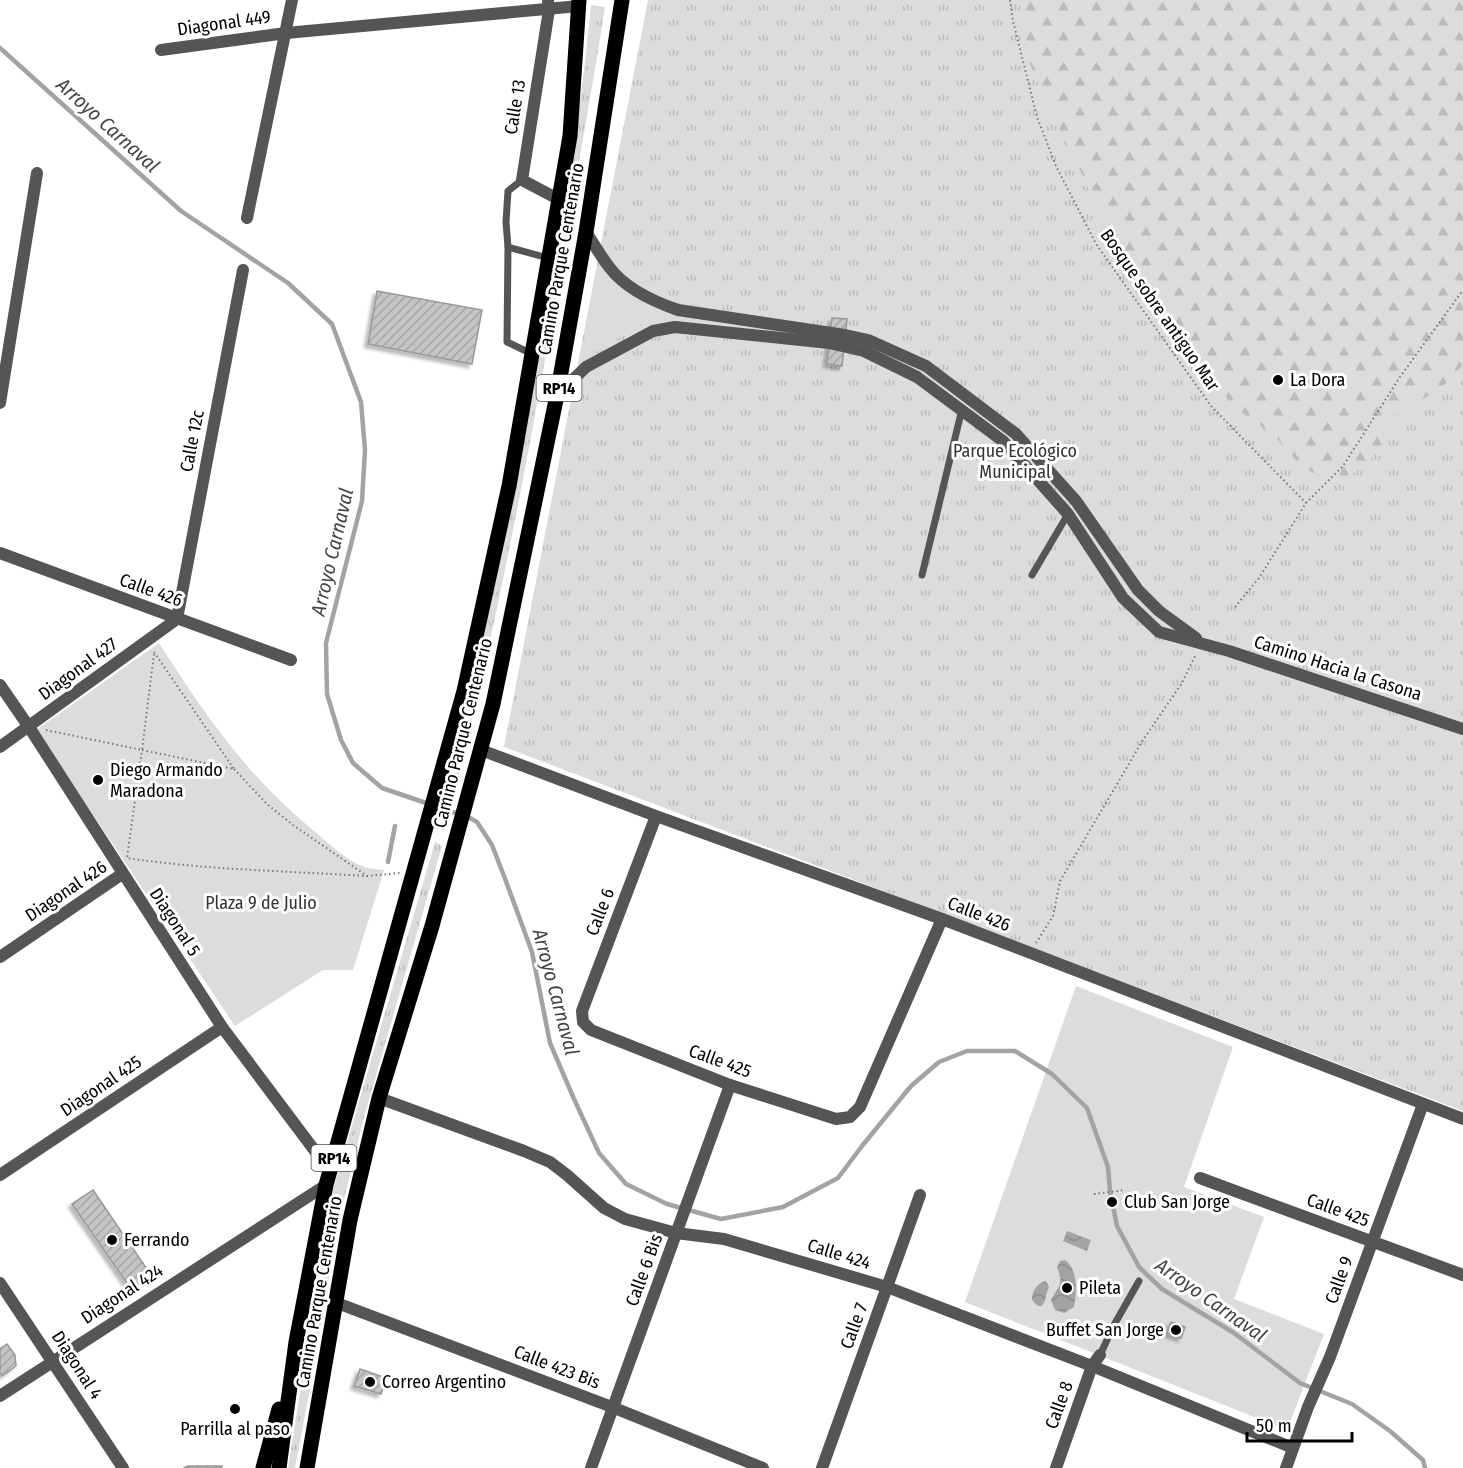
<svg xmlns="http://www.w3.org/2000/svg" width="1463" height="1468" font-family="'Fira Sans Condensed',sans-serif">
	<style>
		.grass { fill: url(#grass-tufts) }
		.forest { fill: url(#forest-firs) }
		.park { fill: #dcdcdc }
		.water { fill: url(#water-waves) }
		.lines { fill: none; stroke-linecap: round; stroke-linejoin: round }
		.stream { stroke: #a3a3a3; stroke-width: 4.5 }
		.building { fill: url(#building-hatch); stroke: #999; stroke-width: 1.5; filter: url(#shadow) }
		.path { stroke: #777; stroke-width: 2; stroke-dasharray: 1.5 3; stroke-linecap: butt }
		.service { stroke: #555; stroke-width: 7 }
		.minor { stroke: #555; stroke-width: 12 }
		.primary { stroke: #000; stroke-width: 15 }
		.poi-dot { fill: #000; stroke: #fff; stroke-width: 2 }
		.labels { text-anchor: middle; stroke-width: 6; stroke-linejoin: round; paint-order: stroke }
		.shield { fill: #fff; stroke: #4c4c4c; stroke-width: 1.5 }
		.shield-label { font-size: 16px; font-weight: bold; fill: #000 }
		.street-label { font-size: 18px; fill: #000; stroke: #fff }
		.poi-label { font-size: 18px; fill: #000; stroke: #fff; text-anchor: start }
		.park-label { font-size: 18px; fill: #333; stroke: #fff }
		.water-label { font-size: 20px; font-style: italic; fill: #444; stroke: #fff }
	</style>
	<defs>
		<pattern id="grass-tufts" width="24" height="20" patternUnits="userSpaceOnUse" patternTransform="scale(1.5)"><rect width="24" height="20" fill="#dcdcdc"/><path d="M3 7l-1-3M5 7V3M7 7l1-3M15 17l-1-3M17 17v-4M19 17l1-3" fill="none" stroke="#bbb"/></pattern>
		<pattern id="forest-firs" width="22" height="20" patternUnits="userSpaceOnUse" patternTransform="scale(1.5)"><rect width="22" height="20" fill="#dcdcdc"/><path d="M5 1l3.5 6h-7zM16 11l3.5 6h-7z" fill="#bbb"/></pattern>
		<pattern id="water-waves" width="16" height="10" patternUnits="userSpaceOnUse" patternTransform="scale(1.5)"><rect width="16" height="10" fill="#a3a3a3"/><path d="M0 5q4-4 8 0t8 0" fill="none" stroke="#8b8b8b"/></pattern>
		<pattern id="building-hatch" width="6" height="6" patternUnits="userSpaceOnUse" patternTransform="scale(1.5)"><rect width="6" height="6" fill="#c4c4c4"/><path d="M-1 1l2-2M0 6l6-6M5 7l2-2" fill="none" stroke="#a7a7a7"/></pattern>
		<filter id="shadow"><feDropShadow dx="-3.5" dy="3.5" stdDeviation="1.5" flood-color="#0004"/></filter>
	</defs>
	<rect width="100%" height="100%" fill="#fff"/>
	<g class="grass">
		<polygon points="648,0 1463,0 1463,1111 504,747"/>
		<path d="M 591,5 L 605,7 C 594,80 580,153 568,226 C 537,412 503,596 458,779 L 455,773 C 487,615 521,456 549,297 C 566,200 582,103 591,5 Z"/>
		<polygon points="435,842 442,846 363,1121 336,1233 316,1357 295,1468 288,1468 331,1197"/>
	</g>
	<polygon class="forest" points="1020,0 1463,0 1463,365 1440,389 1397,414 1379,449 1367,463 1351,475 1332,478 1315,474 1299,464 1274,435 1245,415 1206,376 1182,328 1112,241 1075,159 1051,113 1030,64"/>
	<g class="park">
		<polygon points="600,258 638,295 827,338 664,321 644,323 582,359"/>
		<polygon points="995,421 1048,476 1045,481 993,425"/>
		<polygon points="1080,517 1161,615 1158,620 1128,593 1076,518"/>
		<path d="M 159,643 C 205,715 247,776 313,830 C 326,841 349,863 365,867 C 371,869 378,869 384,870 L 353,970 L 323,970 L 235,1026 L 36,730 Z"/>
		<polygon points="1076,986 1233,1047 1184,1187 1264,1217 1234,1299 1324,1334 1287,1430 965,1302"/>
	</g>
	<g class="water">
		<polygon points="1067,1231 1091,1240 1087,1251 1063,1241"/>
		<path d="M 1065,1260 C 1078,1269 1077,1292 1074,1307 L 1064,1313 L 1055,1310 L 1051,1300 C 1059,1285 1064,1285 1057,1267 L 1060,1261 Z"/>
		<path d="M 1046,1281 L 1049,1287 C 1046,1293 1046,1301 1042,1306 L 1038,1306 L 1032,1300 C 1032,1291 1037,1283 1046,1281 Z"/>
	</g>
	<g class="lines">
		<g class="stream">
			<polyline points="0,48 181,211 288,283 332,324 361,402 365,450 362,501 326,643 327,694 341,740 353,763 382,788 470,818 477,822 492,845 504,876 532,952 550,1043 574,1099 599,1153 626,1184 667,1204 721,1219 783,1207 838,1178 862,1146 911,1086 939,1062 967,1051 1015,1051 1052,1074 1087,1108 1108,1167 1110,1192 1117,1226 1139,1267 1162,1289 1234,1333 1300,1383 1352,1404 1390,1431 1423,1460 1425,1468"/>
			<polyline points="388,862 395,826"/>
		</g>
	</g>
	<g class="building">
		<polygon points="377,291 482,310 472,364 368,344"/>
		<polygon points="832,318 847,319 842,366 827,364"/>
		<polygon points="93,1190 151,1275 131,1289 72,1204"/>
		<polygon points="1171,1322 1185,1327 1181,1338 1167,1333"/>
		<polygon points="7,1344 15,1355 16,1366 2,1376 0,1373 0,1349"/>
		<polygon points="360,1369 386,1378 381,1394 354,1386"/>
		<polygon points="187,1466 222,1466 222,1468 184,1468"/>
	</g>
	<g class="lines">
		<g class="path">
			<polyline points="1010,0 1013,21 1037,117 1056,166 1096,244 1211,406 1306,503"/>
			<polyline points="1235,607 1259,578 1306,503 1343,466 1400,377 1463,290"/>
			<path d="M 154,652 L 234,769 L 142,750 L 127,858 C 207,870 287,871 367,876"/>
			<polyline points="46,730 142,750 154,654"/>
			<polyline points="234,769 267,804 293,825 367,876 400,873"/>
			<polyline points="1036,943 1053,916 1060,881 1143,740 1182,683 1195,656"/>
			<polyline points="1094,1194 1125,1190"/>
		</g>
		<g class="service">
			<polyline points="522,180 508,191 506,222 508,247 548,258"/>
			<polyline points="508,247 507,342 532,354"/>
			<polyline points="922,575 962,409"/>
			<polyline points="1032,575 1068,514"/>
			<polyline points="1100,1355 1114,1325 1139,1281"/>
		</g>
		<g class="minor">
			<polyline points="548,0 549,10 522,180 558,199"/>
			<polyline points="161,50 286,33 579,6"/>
			<polyline points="247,218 292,0"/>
			<path d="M 586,232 C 594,244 601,257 610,268 C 625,288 655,302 678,310 L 845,335 L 868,340 L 926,366 L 1016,434 L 1076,501 L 1138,590 L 1159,611 L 1196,638"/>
			<polyline points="557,395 586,367 653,331 675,327 829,343 864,351 917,377 1003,441 1068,514 1123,598 1159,632 1229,651 1463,729"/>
			<polyline points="0,403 37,173"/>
			<polyline points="0,553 291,660"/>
			<polyline points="0,685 29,727 222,1027 330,1171"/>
			<polyline points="0,747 177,619 243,270"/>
			<polyline points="481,750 656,816 942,919 1463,1119"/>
			<polyline points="656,816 582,1011 583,1022 591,1030 730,1085 836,1119 850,1117 860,1107 942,919"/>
			<polyline points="0,957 122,874"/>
			<polyline points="379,1098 524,1151 550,1162 567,1175 604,1208 625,1219 676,1233 724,1239 887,1287 1092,1366 1293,1448"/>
			<polyline points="0,1175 222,1027"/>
			<polyline points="1200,1178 1463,1275"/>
			<polyline points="0,1283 123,1468"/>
			<polyline points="337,1303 612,1407 763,1468"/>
			<polyline points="0,1396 326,1185"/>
			<polyline points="591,1468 730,1085"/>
			<polyline points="822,1468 920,1195"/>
			<polyline points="1056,1468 1092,1366 1100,1355"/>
			<polyline points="1286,1468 1308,1407 1330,1357 1423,1104"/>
		</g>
		<g class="primary">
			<polyline points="263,1468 279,1409"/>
			<polyline points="279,1468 296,1342 326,1185 464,691 509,486 570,136 579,0"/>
			<polyline points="307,1468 350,1220 379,1098 432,926 493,704 557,395 586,232 622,0"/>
		</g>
	</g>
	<g class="poi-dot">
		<circle cx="1278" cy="380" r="6"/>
		<circle cx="98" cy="780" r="6"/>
		<circle cx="1112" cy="1202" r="6"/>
		<circle cx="112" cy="1240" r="6"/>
		<circle cx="1067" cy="1288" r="6"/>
		<circle cx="1176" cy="1330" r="6"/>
		<circle cx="370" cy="1382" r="6"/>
		<circle cx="235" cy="1409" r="6"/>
	</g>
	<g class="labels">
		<g class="shield">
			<rect x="536.5" y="375" width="45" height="26" rx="4.5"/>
			<rect x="311.5" y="1145" width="45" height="26" rx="4.5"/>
		</g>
		<g class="shield-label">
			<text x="559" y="394">RP14</text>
			<text x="334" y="1164">RP14</text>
		</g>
		<g class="street-label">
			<text transform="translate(224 23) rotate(-8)" y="6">Diagonal 449</text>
			<text transform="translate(515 107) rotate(-81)" y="6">Calle 13</text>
			<text transform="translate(561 259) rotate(-80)" y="6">Camino Parque Centenario</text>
			<text transform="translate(1160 310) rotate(55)" y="6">Bosque sobre antiguo Mar</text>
			<text transform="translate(192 441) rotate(-79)" y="6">Calle 12c</text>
			<text transform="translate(151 590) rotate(20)" y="6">Calle 426</text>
			<text transform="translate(1338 668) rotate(18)" y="6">Camino Hacia la Casona</text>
			<text transform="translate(78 669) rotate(-36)" y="6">Diagonal 427</text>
			<text transform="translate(463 733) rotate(-76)" y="6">Camino Parque Centenario</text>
			<text transform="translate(66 891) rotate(-34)" y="6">Diagonal 426</text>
			<text transform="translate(600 912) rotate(-69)" y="6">Calle 6</text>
			<text transform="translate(979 914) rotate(21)" y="6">Calle 426</text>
			<text transform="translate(175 922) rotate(57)" y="6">Diagonal 5</text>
			<text transform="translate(720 1061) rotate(20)" y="6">Calle 425</text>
			<text transform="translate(101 1086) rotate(-34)" y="6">Diagonal 425</text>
			<text transform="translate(1338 1210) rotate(20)" y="6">Calle 425</text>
			<text transform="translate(839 1254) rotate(17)" y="6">Calle 424</text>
			<text transform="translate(644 1270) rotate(-70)" y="6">Calle 6 Bis</text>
			<text transform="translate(1339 1280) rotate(-70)" y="6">Calle 9</text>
			<text transform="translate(319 1292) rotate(-80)" y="6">Camino Parque Centenario</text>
			<text transform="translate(122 1294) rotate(-33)" y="6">Diagonal 424</text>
			<text transform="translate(854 1326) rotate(-70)" y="6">Calle 7</text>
			<text transform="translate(77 1365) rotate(57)" y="6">Diagonal 4</text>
			<text transform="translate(557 1367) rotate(21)" y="6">Calle 423 Bis</text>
			<text transform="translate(1059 1405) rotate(-70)" y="6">Calle 8</text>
		</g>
		<g class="poi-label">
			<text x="1290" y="386">La Dora</text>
			<text x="110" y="776">Diego Armando<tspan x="110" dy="21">Maradona</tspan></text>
			<text x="1124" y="1208">Club San Jorge</text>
			<text x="124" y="1246">Ferrando</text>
			<text x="1079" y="1294">Pileta</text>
			<text x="1164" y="1336" text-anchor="end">Buffet San Jorge</text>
			<text x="382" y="1388">Correo Argentino</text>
			<text x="235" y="1435" text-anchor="middle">Parrilla al paso</text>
		</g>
		<g class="park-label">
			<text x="1015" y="457">Parque Ecológico<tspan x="1015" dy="21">Municipal</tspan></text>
			<text x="261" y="909">Plaza 9 de Julio</text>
		</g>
		<g class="water-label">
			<text transform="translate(108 125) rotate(42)" y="7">Arroyo Carnaval</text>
			<text transform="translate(332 552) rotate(-77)" y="7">Arroyo Carnaval</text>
			<text transform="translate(556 992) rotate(75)" y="7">Arroyo Carnaval</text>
			<text transform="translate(1211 1300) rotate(35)" y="7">Arroyo Carnaval</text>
		</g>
	</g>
	<path d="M1247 1432v9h105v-9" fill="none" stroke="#000000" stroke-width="3"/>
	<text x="1256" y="1432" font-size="18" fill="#000000" stroke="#ffffff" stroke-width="4.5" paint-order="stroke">50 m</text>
</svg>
